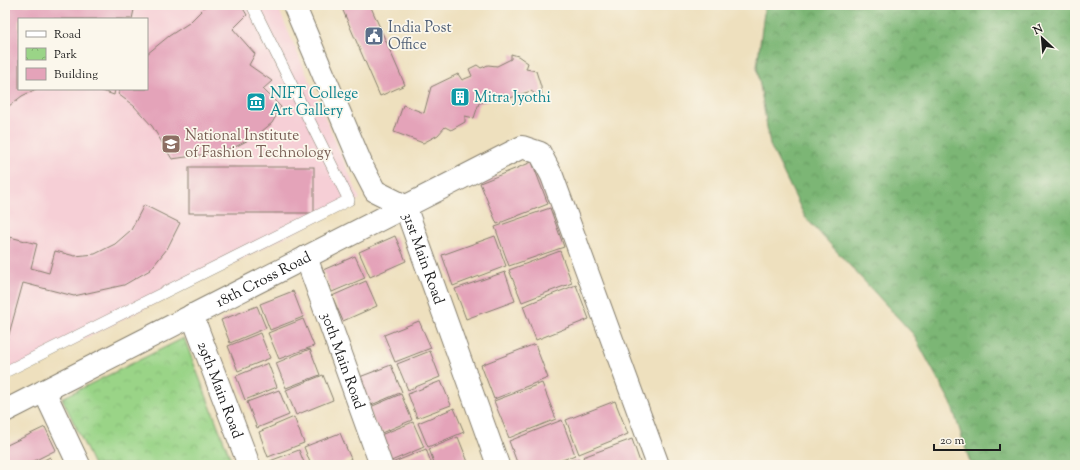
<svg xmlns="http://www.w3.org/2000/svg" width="1080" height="470" font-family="'Sorts Mill Goudy',serif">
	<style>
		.built { fill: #f6cfd6; fill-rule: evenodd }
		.forest { fill: url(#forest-crowns); stroke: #4c6948 }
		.park { fill: url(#park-crowns); stroke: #5b7852 }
		.building { fill: #e4a3b9 }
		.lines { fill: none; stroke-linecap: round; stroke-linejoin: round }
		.lane-casing { stroke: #857e6d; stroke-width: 12 }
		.street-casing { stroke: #857e6d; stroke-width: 24 }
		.lane { stroke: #fff; stroke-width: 11 }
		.street { stroke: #fff; stroke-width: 22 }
		.labels { text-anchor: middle; stroke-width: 3.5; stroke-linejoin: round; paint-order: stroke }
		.service-label { font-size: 15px; fill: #4e5e75; stroke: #fbf7ec; text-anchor: start }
		.culture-label { font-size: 15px; fill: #0d838f; stroke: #fbf7ec; text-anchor: start }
		.education-label { font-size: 15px; fill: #785e54; stroke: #fbf7ec; text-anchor: start }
		.street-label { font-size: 15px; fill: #1c1c1c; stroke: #fbf7ec }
	</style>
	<defs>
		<pattern id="forest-crowns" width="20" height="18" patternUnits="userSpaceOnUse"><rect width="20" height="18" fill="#7bb674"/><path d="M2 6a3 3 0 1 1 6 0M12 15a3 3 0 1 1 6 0" fill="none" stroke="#64935e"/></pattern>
		<pattern id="park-crowns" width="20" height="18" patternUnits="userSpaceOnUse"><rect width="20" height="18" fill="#9ad487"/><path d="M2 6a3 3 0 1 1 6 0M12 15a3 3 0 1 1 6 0" fill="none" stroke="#84b574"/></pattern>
	</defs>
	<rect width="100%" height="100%" fill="#fbf7ec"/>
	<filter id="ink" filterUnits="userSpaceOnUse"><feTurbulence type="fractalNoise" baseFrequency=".025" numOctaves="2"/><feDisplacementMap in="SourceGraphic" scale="8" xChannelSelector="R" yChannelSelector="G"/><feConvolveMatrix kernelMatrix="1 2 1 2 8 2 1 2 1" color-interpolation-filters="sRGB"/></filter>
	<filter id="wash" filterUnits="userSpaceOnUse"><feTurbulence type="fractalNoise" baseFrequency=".012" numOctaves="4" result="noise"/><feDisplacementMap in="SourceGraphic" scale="16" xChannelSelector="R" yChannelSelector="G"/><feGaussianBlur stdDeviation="0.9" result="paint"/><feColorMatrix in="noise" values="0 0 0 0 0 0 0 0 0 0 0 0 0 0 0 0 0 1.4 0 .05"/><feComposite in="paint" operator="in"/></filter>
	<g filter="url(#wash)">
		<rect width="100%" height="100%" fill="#eee0be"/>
		<path class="built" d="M 5,5 L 277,5 L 360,199 L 5,379 ZM 19,19 L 147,19 L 147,89 L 19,89 Z"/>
		<polygon class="forest" points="765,5 1075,5 1075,465 971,465 951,403 913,334 805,217 770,145 757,67"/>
		<polygon class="park" points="184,338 233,465 94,465 62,398"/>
		<g id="blocks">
			<g class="building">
				<polygon points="5,5 135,5 132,19 19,19 19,89 36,89 22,96 5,109"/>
				<polygon points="205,5 241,5 247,15 233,29 255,54 249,65 272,81 263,89 281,107 272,123 256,136 237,146 214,153 172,159 152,126 134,106 118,94 121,89 147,89 147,54 169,36 189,23 203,9"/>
				<polygon points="344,5 370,5 405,85 380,96 341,6"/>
				<polygon points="511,54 518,56 528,63 526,69 536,71 541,87 542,99 531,91 507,99 493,95 489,101 479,103 474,118 465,116 465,122 451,130 445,127 438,135 423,143 394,132 403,105 424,113 431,87 458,74 462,80 472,76 469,69 477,65 481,68 488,65 497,66 511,59"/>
				<polygon points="97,89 115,89 114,95"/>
				<polygon points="532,162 548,204 497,224 480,183"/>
				<rect x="189" y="167" width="125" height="46"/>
				<polygon points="144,205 180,223 167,249 150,270 124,285 74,296 23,283 6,345 5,345 5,255 10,237 37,244 31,268 49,273 55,251 75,256 95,254 115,244 131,230"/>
				<polygon points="550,208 564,247 509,266 495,227"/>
				<polygon points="395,236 406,261 370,277 359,252"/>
				<polygon points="495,236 506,266 453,286 442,255"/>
				<polygon points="560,251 572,283 522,302 509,270"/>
				<polygon points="355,256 365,278 332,292 323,270"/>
				<polygon points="505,272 515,301 466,319 455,289"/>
				<polygon points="366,281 377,306 343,321 332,296"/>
				<polygon points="576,285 589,319 536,340 523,306"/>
				<polygon points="293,291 303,317 270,330 260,304"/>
				<polygon points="257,306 266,328 230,343 221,320"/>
				<polygon points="303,319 314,346 279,359 268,333"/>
				<polygon points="419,321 431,348 395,362 384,335"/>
				<polygon points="260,333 270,358 238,371 228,346"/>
				<polygon points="535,344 548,378 494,399 481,365"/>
				<polygon points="310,349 320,375 286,388 276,363"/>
				<polygon points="430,351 440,377 408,390 397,364"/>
				<polygon points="268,363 277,387 245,400 236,376"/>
				<polygon points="391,365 402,392 369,406 357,378"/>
				<polygon points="323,375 333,400 296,415 286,390"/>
				<polygon points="441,381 451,405 417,418 408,394"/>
				<polygon points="542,383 556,419 509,438 494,401"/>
				<polygon points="279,390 289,415 257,428 247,402"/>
				<polygon points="401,394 412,420 379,434 368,408"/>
				<polygon points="615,401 628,434 579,454 566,420"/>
				<polygon points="454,408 464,432 428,447 418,423"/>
				<polygon points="294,417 304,443 268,457 259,432"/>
				<polygon points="562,420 575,455 550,465 518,465 509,441"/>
				<polygon points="413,422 424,447 389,462 378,436"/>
				<polygon points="45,427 56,450 26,465 5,465 5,446"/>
				<polygon points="340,433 351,459 337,465 311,465 304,447"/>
				<polygon points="458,437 468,462 460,465 435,465 429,449"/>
				<polygon points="632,439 641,465 586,465 583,457"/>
				<polygon points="426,449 432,465 387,465"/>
				<polygon points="299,450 305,465 271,465 270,461"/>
				<polygon points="50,457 54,465 34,465"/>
				<polygon points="578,458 581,465 561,465"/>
			</g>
		</g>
	</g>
	<g filter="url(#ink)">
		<use href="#blocks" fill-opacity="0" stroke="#857e6d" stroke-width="1"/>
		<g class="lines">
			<g class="lane-casing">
				<polyline id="lane" points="5,372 349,200 252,5"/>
			</g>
			<g class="street-casing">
				<g id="street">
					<path id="s1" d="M 294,5 L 363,168 L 375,191 L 405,206 L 498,465"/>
					<path id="s2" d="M 306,257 L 381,465"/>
					<path id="s3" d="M 192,315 L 249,465"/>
					<polyline points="44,391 79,465"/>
					<path id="s4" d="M 5,411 L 522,147 L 540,153 L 552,176 L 658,465"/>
				</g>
			</g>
			<use href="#lane" class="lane"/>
			<use href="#street" class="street"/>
		</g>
	</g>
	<defs>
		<g id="civic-square" transform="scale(1)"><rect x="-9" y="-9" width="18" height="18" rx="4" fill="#5c6f8a" stroke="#fbf7ec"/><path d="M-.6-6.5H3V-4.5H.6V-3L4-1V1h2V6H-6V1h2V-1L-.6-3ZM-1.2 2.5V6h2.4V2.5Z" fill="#fff"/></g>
		<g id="building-square" transform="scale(1)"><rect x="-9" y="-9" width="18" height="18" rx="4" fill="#0f9aa8" stroke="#fbf7ec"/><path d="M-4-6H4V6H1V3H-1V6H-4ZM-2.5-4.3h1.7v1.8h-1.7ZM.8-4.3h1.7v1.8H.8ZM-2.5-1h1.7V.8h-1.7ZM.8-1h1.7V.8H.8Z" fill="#fff"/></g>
		<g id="museum-square" transform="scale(1)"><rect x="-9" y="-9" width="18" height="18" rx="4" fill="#0f9aa8" stroke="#fbf7ec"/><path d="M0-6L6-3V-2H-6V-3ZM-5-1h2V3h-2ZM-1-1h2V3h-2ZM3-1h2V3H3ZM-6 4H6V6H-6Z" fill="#fff"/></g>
		<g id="university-square" transform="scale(1)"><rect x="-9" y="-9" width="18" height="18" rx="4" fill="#8d6e63" stroke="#fbf7ec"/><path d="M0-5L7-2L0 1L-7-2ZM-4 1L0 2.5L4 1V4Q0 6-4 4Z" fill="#fff"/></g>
	</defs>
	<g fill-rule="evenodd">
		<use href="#civic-square" x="374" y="36"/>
		<use href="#building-square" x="460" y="97"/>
		<use href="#museum-square" x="256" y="102"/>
		<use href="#university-square" x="171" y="144"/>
	</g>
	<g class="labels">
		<g class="service-label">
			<text x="388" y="32">India Post<tspan x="388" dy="17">Office</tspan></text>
		</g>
		<g class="culture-label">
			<text x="270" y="98">NIFT College<tspan x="270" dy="17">Art Gallery</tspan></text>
			<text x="474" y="102">Mitra Jyothi</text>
		</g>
		<g class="education-label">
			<text x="185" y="140">National Institute<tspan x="185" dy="17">of Fashion Technology</tspan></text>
		</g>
		<g class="street-label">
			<text dy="5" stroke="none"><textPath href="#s1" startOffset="292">31st Main Road</textPath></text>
			<text dy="5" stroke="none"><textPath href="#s4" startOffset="290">18th Cross Road</textPath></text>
			<text dy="5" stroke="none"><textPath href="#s2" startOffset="110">30th Main Road</textPath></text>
			<text dy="5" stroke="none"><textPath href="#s3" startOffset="80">29th Main Road</textPath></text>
		</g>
	</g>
	<rect width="1080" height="470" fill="none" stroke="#fbf7ec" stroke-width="20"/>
	<rect x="18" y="18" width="130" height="72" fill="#fbf7ec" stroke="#a29f99"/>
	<rect x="26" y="31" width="20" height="6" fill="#ffffff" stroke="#a29f99"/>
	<text x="54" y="38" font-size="12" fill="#1c1c1c">Road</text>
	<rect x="26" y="48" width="20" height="12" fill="url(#park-crowns)" stroke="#a29f99"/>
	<text x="54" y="58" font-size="12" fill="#1c1c1c">Park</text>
	<rect x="26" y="68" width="20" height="12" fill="#e4a3b9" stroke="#a29f99"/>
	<text x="54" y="78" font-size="12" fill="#1c1c1c">Building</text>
	<g transform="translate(1042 38) rotate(334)" stroke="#fbf7ec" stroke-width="3" paint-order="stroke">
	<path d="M0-3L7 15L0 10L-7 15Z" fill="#1c1c1c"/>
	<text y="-6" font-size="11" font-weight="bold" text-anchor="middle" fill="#1c1c1c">N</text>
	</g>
	<path d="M934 444v6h66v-6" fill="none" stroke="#1c1c1c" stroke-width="2"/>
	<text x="940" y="444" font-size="12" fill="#1c1c1c" stroke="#fbf7ec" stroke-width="3" paint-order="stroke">20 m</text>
</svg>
